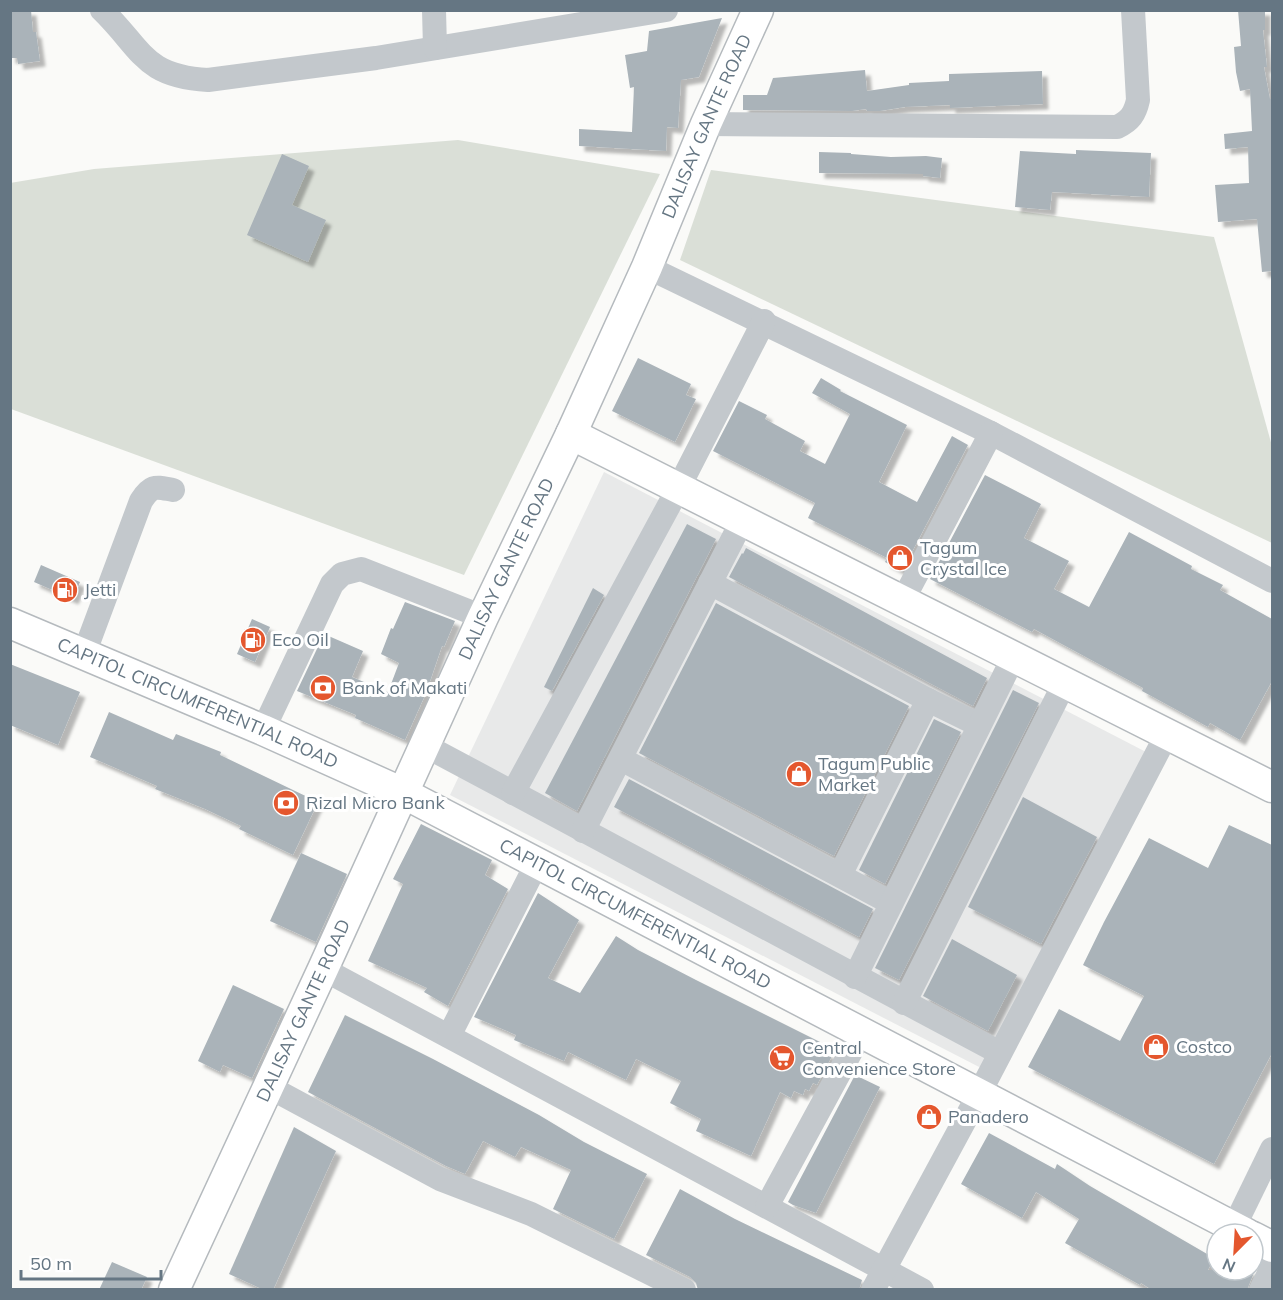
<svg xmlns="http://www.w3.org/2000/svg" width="1283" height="1300" font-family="Mulish,sans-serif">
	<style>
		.built { fill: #e8e9e9 }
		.green { fill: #dadfd7 }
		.building { fill: #aab3b9; filter: url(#shadow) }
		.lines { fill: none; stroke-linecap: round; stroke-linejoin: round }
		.major-casing { stroke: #b5babe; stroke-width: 33 }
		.minor { stroke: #c3c8cc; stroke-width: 24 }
		.major { stroke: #fff; stroke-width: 30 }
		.labels { text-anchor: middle; stroke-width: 6; stroke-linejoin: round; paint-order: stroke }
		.street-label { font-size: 18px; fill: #657683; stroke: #fff }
		.poi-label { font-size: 18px; fill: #657683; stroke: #fff; text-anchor: start }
	</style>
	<defs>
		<filter id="shadow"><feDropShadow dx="5.5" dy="5.5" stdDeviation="1.5" flood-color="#0004"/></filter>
	</defs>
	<rect width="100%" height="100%" fill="#fafaf8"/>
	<polygon class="built" points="604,472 1148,753 985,1070 450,795"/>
	<g class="green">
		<polygon points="458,140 660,174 464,575 11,409 10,183 94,169"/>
		<polygon points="711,170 1214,237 1272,446 1272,543 680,260"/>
	</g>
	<g class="building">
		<polygon points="10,10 31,10 33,32 36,32 40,61 18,64 17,58 10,58"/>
		<polygon points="1238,10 1265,10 1265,30 1263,30 1267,67 1264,67 1270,99 1272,99 1272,271 1262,272 1257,219 1218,222 1215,185 1249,183 1248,147 1225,149 1224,134 1252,131 1250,89 1240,91 1236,72 1234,47 1241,46"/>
		<polygon points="722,18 699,77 681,80 678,128 667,127 666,151 579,146 579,129 632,132 634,87 630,88 625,55 647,51 649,31"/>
		<polygon points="865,70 867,91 909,85 909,83 949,81 949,74 1042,71 1043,104 950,108 950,105 905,107 880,111 867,111 866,109 852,111 743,110 743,95 767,95 773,78"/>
		<polygon points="1076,150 1151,153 1149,197 1052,192 1050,210 1015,207 1020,151 1076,154"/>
		<polygon points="819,152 851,153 851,154 891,157 926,156 942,158 940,178 923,176 923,174 819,173"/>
		<polygon points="282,154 309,166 292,205 326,220 308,262 247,235"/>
		<polygon points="638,358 691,384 686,395 696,399 675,442 612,411"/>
		<polygon points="821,378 841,390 840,391 907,425 879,482 917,502 952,436 968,445 902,571 885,562 887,558 808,518 815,503 713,451 739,401 767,415 765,419 805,441 800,451 825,464 850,414 812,393"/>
		<polygon points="985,475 1041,504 1024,538 1069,561 1054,589 1089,607 1129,532 1192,566 1191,569 1223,585 1220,590 1272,619 1272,681 1240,740 1210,723 1208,727 1142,691 1143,688 1034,629 1032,632 930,579"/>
		<polygon points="687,524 716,539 577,811 545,793"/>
		<polygon points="746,548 987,678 973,706 729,577 742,553 743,554"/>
		<polygon points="41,565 80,582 73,599 34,582"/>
		<polygon points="593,588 604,595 552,691 544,687"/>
		<polygon points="405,602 455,621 444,647 442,646 426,693 405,740 355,718 356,715 297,691 324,634 363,651 352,677 388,692 399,663 381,654 391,628 393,629"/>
		<polygon points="716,603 909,706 834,856 639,753"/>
		<polygon points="252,619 270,627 255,662 237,654"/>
		<polygon points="10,664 80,692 58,745 10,725"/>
		<polygon points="1013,690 1039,703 899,980 875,968"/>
		<polygon points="109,712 173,740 176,734 221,752 220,755 318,802 293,855 239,829 241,826 205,809 155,789 157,786 90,757"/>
		<polygon points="934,719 961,732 885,884 859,870"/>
		<polygon points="629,779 873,909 859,937 614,807"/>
		<polygon points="1023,797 1097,837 1041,944 968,907"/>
		<polygon points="421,824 492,860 485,875 508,889 448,1006 424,992 427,988 368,961 403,884 393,879"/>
		<polygon points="1229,825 1272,845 1272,1053 1214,1164 1028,1067 1059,1009 1120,1041 1144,996 1083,965 1104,922 1149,838 1208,868"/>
		<polygon points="301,853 347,874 316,942 270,921"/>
		<polygon points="538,893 579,920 548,978 580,993 616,936 638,950 696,980 820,1042 818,1047 832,1056 817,1085 813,1083 809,1091 805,1089 803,1095 794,1091 791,1098 780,1092 751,1156 696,1131 701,1119 670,1103 681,1081 636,1059 626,1080 568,1052 564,1061 514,1040 516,1035 474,1017"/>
		<polygon points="952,939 1017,975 988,1031 923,996"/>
		<polygon points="233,985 284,1009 252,1078 223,1065 220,1072 198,1061"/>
		<polygon points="345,1015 433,1059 539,1115 584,1142 647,1174 614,1239 553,1209 571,1170 521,1147 515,1157 483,1141 465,1174 446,1166 308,1092"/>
		<polygon points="855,1075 880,1087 816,1213 793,1205 788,1202"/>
		<polygon points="294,1127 336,1151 273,1290 264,1290 229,1274"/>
		<polygon points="989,1133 1055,1169 1057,1164 1090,1186 1214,1258 1208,1270 1255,1270 1247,1290 1152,1290 1141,1283 1140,1285 1065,1243 1079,1219 1036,1192 1022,1218 961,1184"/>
		<polygon points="680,1189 735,1219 862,1280 859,1290 698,1290 696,1283 690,1277 646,1255"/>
		<polygon points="112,1262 147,1277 141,1290 99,1290"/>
	</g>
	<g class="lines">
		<g class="major-casing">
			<g id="major">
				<polyline points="571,434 1272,787"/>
				<path id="s1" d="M 10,623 L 263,730 L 403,793 L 1247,1234"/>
				<polyline points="1253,1237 1272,1247"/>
				<path id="s2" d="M 174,1290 L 323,969 L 483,617 L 571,434 L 647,267 L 706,124 L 758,10"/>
			</g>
		</g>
		<g class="minor">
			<path d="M 102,10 C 143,50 143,76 208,80 L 376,58 L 666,10"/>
			<polyline points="434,10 435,48"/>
			<path d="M 706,124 L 1117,127 C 1130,121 1135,114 1138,100 L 1133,10"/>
			<polyline points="647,267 991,433 1272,581"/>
			<polyline points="710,583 928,700 979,725"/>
			<polyline points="903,600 991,433"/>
			<path d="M 84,654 L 141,501 C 152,484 156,487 173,490"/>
			<polyline points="263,730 332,584 342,574 361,569 483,617"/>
			<polyline points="424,745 1000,1053"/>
			<polyline points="621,759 891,903"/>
			<polyline points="513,793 679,487 764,321"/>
			<polyline points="583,831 743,519"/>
			<polyline points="840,875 928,700"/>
			<polyline points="323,969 922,1290"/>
			<polyline points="855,977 1014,656"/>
			<polyline points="904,1003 1065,682"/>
			<polyline points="449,1036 537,863"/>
			<polyline points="269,1087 440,1179 531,1214 684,1290"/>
			<polyline points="767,1206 861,1033"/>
			<polyline points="1234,1227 1272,1149"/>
			<polyline points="873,1290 979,1094 1167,734"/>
			<polyline points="1261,1290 1272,1267"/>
		</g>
		<use href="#major" class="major"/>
	</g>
	<defs>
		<g id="shop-disc" transform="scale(1.35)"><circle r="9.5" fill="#e4572e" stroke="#fff"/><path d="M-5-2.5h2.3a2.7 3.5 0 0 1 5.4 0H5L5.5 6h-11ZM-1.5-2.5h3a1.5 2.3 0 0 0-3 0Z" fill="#fff"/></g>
		<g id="fuel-disc" transform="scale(1.35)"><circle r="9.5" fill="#e4572e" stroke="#fff"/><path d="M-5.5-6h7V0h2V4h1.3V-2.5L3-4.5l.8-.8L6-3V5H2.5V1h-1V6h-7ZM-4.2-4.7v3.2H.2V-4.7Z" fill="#fff"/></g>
		<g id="bank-disc" transform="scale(1.35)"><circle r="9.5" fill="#e4572e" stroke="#fff"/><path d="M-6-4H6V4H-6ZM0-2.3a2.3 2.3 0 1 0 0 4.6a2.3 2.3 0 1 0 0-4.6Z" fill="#fff"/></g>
		<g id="supermarket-disc" transform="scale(1.35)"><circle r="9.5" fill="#e4572e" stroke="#fff"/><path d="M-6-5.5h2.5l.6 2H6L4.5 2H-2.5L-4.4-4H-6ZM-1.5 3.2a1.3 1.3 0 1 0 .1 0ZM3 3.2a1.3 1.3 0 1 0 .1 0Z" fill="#fff"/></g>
	</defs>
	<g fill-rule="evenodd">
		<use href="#shop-disc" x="900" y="558"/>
		<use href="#fuel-disc" x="65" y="590"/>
		<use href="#fuel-disc" x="253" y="640"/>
		<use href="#bank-disc" x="323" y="688"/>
		<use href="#shop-disc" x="799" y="774"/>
		<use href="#bank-disc" x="286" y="803"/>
		<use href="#shop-disc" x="1156" y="1047"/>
		<use href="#supermarket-disc" x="782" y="1058"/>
		<use href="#shop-disc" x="929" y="1117"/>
	</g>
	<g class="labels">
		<g class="street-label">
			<text dy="6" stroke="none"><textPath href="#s2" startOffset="1280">DALISAY GANTE ROAD</textPath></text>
			<text dy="6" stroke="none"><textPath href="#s2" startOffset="794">DALISAY GANTE ROAD</textPath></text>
			<text dy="6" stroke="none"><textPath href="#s1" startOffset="204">CAPITOL CIRCUMFERENTIAL ROAD</textPath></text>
			<text dy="6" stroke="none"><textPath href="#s1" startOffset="690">CAPITOL CIRCUMFERENTIAL ROAD</textPath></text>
			<text dy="6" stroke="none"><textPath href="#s2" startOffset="308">DALISAY GANTE ROAD</textPath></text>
		</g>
		<g class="poi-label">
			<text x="920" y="554">Tagum<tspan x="920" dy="21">Crystal Ice</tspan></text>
			<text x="84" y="596">Jetti</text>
			<text x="272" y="646">Eco Oil</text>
			<text x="342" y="694">Bank of Makati</text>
			<text x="818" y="770">Tagum Public<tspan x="818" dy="21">Market</tspan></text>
			<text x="306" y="809">Rizal Micro Bank</text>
			<text x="1176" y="1053">Costco</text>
			<text x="802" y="1054">Central<tspan x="802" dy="21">Convenience Store</tspan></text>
			<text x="948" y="1123">Panadero</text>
		</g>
	</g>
	<rect width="1283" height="1300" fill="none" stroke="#657683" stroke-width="24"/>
	<g transform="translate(1235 1252) rotate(204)"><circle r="28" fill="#ffffff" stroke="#c1c8cd" stroke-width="1.5"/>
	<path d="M0-4.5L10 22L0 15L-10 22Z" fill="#e4572e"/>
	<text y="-9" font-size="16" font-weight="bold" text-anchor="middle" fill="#657683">N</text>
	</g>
	<path d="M21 1270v9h140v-9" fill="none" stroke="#657683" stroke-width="3"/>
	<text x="30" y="1270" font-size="18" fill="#657683" stroke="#ffffff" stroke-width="4.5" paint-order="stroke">50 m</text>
</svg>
